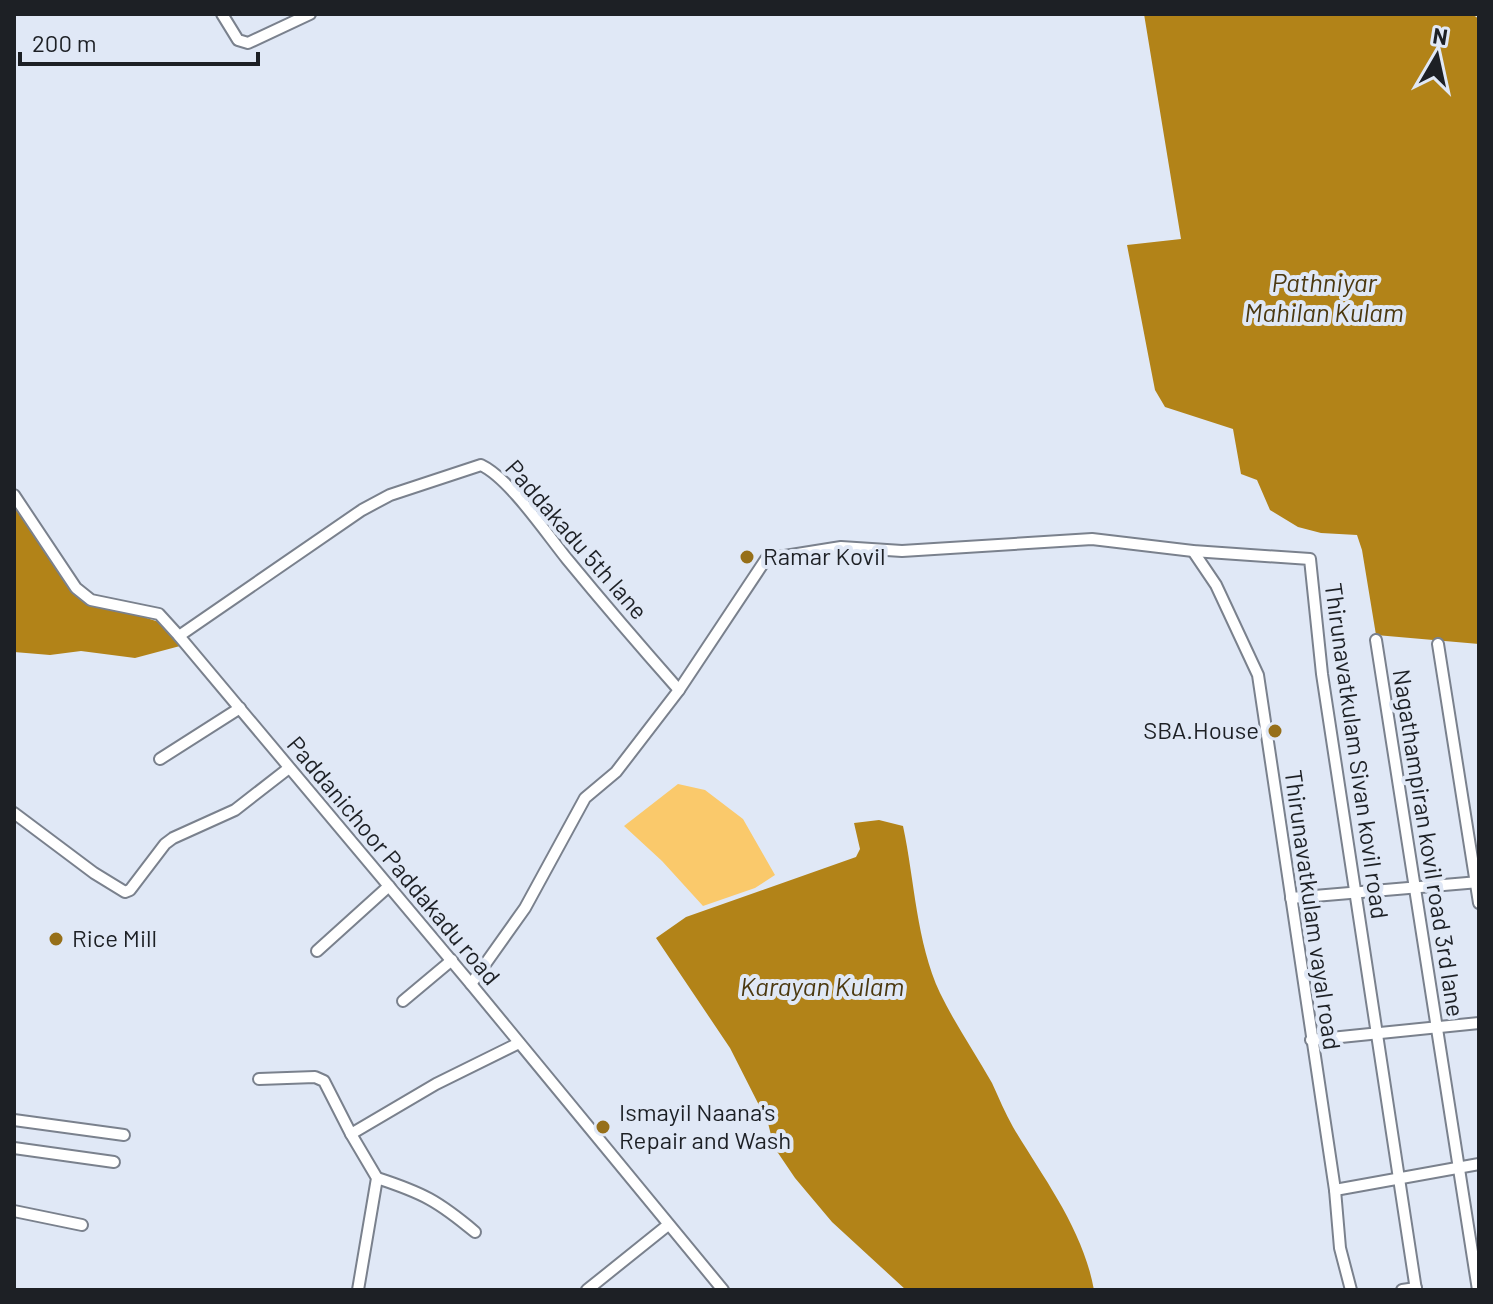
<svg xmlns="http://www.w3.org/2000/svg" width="1493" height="1304" font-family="Barlow,sans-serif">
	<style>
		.green { fill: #fac96b }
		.water { fill: #b28318 }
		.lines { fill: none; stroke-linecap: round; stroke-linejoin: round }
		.minor-casing { stroke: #7a818d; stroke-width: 14 }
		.minor { stroke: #fff; stroke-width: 10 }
		.poi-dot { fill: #966f19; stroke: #e0e8f6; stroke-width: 3 }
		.labels { text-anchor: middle; stroke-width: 8; stroke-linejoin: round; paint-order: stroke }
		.street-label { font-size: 24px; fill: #1d2025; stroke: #e0e8f6 }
		.poi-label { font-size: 24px; fill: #1d2025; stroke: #e0e8f6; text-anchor: start }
		.water-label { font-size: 26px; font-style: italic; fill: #4b380f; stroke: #e0e8f6 }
	</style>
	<rect width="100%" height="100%" fill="#e0e8f6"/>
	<polygon class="green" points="678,784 705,790 743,819 775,875 755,888 703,906 662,861 624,826"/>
	<g class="water">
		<polygon points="1144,14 1472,14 1479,19 1479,644 1376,635 1362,550 1357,535 1321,533 1298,527 1270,510 1257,480 1241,474 1233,429 1165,407 1155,390 1127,245 1181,239"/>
		<polygon points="14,507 76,595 159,622 180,646 135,658 81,651 50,655 14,652"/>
		<path d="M 879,820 L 903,826 C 915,882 916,941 940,993 C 955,1024 975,1053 992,1083 C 999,1098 1005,1113 1013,1127 C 1044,1179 1083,1229 1094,1290 L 906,1290 L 832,1222 L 795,1178 L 774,1147 L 768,1123 L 730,1048 L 656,938 L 686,917 L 856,857 L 860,849 L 854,823 Z"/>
	</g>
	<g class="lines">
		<g class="minor-casing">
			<g id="minor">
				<polyline points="222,14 238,40 248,43 310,14"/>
				<polyline points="14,495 76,588 91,600 159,614 179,636 471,984 723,1290"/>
				<polyline points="1193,551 1216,585 1258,675 1335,1190 1340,1248 1351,1290"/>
				<path d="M 179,636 L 362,510 L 390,495 L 481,465 C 509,478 546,533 567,559 C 604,604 641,647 679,690"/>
				<polyline points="1376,640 1478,1290"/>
				<polyline points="1438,644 1479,903"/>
				<polyline points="160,759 240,708"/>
				<polyline points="14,813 94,873 125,892 130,890 165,844 173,838 235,810 289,768"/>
				<polyline points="1291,898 1479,882"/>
				<polyline points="317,951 389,886"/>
				<polyline points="471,984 525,908 585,798 616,772 679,690 766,559 841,547 902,551 1092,539 1193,551 1310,559 1322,674 1416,1290"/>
				<polyline points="403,1001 452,960"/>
				<polyline points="1311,1040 1479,1023"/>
				<polyline points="259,1079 315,1077 324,1081 351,1134"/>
				<polyline points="14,1120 124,1135"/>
				<polyline points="14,1148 114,1162"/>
				<path d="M 377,1178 C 423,1193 438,1201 475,1232"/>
				<polyline points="1335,1190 1479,1164"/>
				<polyline points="14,1211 82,1225"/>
				<polyline points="358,1290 377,1178 351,1134 436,1084 519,1043"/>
				<polyline points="587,1290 668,1225"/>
				<polyline points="1402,1290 1416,1288"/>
			</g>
		</g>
		<use href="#minor" class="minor"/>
	</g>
	<g class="poi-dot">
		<circle cx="747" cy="557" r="8"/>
		<circle cx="1275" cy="731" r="8"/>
		<circle cx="56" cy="939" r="8"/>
		<circle cx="603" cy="1127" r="8"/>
	</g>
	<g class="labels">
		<g class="street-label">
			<text transform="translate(576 540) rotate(49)" y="8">Paddakadu 5th lane</text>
			<text transform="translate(1356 751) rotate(82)" y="8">Thirunavatkulam Sivan kovil road</text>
			<text transform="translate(1428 843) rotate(81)" y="8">Nagathampiran kovil road 3rd lane</text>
			<text transform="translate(393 861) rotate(50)" y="8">Paddanichoor Paddakadu road</text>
			<text transform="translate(1312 910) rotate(82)" y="8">Thirunavatkulam vayal road</text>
		</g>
		<g class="poi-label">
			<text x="763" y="565">Ramar Kovil</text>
			<text x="1259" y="739" text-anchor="end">SBA.House</text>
			<text x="72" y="947">Rice Mill</text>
			<text x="619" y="1121">Ismayil Naana's<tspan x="619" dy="28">Repair and Wash</tspan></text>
		</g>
		<g class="water-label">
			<text x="1324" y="292">Pathniyar<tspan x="1324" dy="30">Mahilan Kulam</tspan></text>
			<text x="822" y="996">Karayan Kulam</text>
		</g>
	</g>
	<rect width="1493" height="1304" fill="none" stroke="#1d2025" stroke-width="32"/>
	<g transform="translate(1437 56) rotate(9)" stroke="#e0e8f6" stroke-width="6" paint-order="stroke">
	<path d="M0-6L14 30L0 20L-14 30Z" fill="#1d2025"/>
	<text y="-12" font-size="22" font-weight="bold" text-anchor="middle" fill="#1d2025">N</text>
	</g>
	<path d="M20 52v12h238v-12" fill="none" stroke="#1d2025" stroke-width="4"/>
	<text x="32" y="52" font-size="24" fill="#1d2025" stroke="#e0e8f6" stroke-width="6" paint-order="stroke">200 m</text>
</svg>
